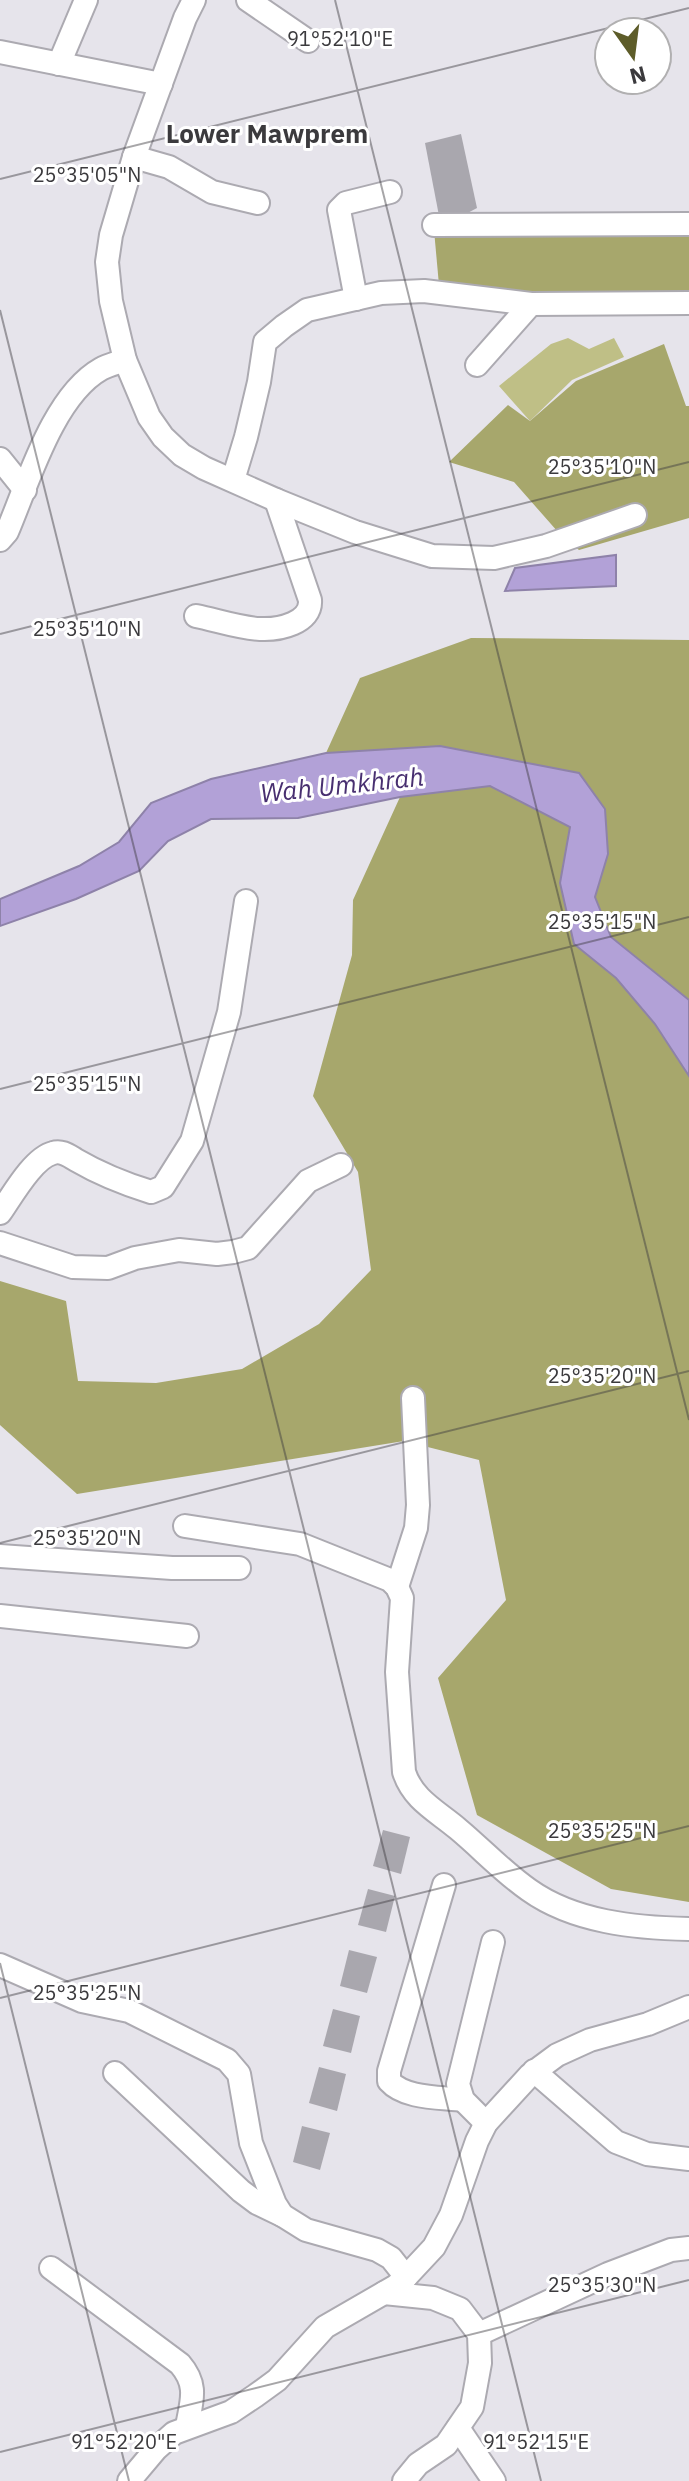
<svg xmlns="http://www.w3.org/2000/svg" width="689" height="2481" font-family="'IBM Plex Sans',sans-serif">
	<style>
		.green { fill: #bfbf86 }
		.forest { fill: #a7a76c }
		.water { fill: #b2a1d7; stroke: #8e82a9; stroke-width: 2 }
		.building { fill: #a9a7ae }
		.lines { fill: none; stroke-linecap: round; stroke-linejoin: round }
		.minor-casing { stroke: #acaab1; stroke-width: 26 }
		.minor { stroke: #fff; stroke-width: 22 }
		.ticks { fill: none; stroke: #3b3a3d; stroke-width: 2; stroke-opacity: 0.45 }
		.labels { text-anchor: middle; stroke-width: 6; stroke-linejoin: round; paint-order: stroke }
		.neighbourhood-label { font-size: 26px; font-weight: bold; fill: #3b3a3d; stroke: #fff }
		.water-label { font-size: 26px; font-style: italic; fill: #482f70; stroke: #fff }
		.ticks-label { font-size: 20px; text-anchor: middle; fill: #3b3a3d; stroke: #fff; stroke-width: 6; stroke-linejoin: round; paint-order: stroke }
	</style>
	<rect width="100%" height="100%" fill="#e6e4eb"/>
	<polygon class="green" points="568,338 589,349 614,338 624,357 572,380 530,421 499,386 551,344"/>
	<g class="forest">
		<polygon points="689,226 689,300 440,296 434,230"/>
		<polygon points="664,344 686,406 689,406 689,518 579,550 558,532 514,482 449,462 508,405 530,421 576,381"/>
		<polygon points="471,638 689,640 689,1000 611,937 595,897 608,854 605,809 326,753 360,678"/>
		<polygon points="490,786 570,827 560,883 574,943 616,978 655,1024 689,1076 689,1902 611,1889 477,1815 438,1678 506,1600 479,1460 404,1441 77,1494 0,1425 0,1281 66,1301 78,1381 156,1383 242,1369 319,1324 371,1270 358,1172 313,1096 352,955 353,900 400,797"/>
	</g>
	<g class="water">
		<polygon points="616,555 616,586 505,591 515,568"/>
		<polygon points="440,746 579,773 605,809 608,854 595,897 611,937 689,1000 689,1076 655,1024 616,978 574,944 560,883 570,827 490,786 400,797 298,818 211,819 168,841 139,871 76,899 0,926 0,899 79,866 119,842 151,803 211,779 326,753"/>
	</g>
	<g class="building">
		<polygon points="461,134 477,208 462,216 440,221 425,143"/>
		<polygon points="383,1830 410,1837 401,1874 373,1866"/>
		<polygon points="368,1889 395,1896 386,1932 358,1925"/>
		<polygon points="349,1950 377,1957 367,1993 340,1986"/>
		<polygon points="333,2009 360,2016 351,2053 323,2046"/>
		<polygon points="319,2067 346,2074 337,2111 309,2103"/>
		<polygon points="302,2126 330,2133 320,2170 293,2162"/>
	</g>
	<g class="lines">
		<g class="minor-casing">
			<g id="minor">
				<polyline points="194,0 185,18 134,157 111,235 107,262 111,301 125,360 149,417 163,437 182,455 204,468 276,500 355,532 432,556 494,558 546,546 635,515"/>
				<polyline points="248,0 308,41"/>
				<polyline points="0,52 161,84"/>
				<polyline points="59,64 86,0"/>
				<polyline points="134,157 169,167 212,192 258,203"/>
				<polyline points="434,225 689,224"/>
				<polyline points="356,299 339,210 346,203 390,192"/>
				<polyline points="531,304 689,303"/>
				<polyline points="0,459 25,490"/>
				<polyline points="233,480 246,437 259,382 265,342 284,326 307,310 381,293 424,291 531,304 477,365"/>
				<path d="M 0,540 L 7,532 C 28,483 53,396 101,369 C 108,365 117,363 125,360"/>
				<path d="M 196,616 C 216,620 239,628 260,629 C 279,630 312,623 310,600 L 276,500"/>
				<path d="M 0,1213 C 12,1196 33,1158 53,1153 C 62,1150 69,1156 76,1160 C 100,1174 125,1184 151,1192 L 163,1187 L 192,1141 L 229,1012 L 246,901"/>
				<polyline points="0,1243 73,1267 108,1268 135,1258 179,1250 217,1254 233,1252 248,1248 308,1181 341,1165"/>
				<path d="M 185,1526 L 300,1544 L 390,1580 L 397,1587 L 402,1598 L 397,1672 L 404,1772 C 413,1800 437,1811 458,1829 C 482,1849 503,1872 529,1890 C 574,1922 635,1928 689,1929"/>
				<polyline points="0,1556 172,1568 239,1568"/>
				<polyline points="397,1587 416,1528 418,1505 413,1398"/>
				<polyline points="0,1616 187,1636"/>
				<path d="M 444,1885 L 389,2071 L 389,2081 C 405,2099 440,2097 463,2100"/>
				<polyline points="0,1965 82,2001 129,2011 227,2060 239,2074 251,2143 275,2204 282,2215 306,2230 377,2250 391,2258 406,2277"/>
				<polyline points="534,2071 616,2142 647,2154 689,2159"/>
				<polyline points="115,2073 241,2191 257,2203 282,2215"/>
				<polyline points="486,2123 463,2100 458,2084 493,1942"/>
				<path d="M 51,2268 L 180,2364 C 199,2386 191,2402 187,2427"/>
				<polyline points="384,2293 433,2298 460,2309 479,2334 480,2363 472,2407 446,2445 418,2464 404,2481"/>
				<polyline points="479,2334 608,2274 671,2250 689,2248"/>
				<polyline points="458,2428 494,2481"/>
				<polyline points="129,2481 156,2449 174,2433 231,2412 255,2396 277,2380 325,2327 396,2286 406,2277 434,2247 451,2215 477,2141 486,2123 530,2075 557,2055 590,2040 648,2024 689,2007"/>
			</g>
		</g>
		<use href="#minor" class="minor"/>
	</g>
	<path class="ticks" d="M 335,0 L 689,1420M 0,179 L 689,8M 0,310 L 541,2481M 0,634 L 689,462M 0,1089 L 689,917M 0,1543 L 689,1371M 0,1963 L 129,2481M 0,1998 L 689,1826M 0,2452 L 689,2280"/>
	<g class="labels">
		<g class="neighbourhood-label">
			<text x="267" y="143">Lower Mawprem</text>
		</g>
		<g class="water-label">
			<text transform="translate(342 785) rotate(-6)" y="9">Wah Umkhrah</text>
		</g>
	</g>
	<g class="ticks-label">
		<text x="340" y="46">91°52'10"E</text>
		<text x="87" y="182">25°35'05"N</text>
		<text x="602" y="474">25°35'10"N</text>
		<text x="87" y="636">25°35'10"N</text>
		<text x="602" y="929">25°35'15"N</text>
		<text x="87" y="1091">25°35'15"N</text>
		<text x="602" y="1383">25°35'20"N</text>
		<text x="87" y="1545">25°35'20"N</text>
		<text x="602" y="1838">25°35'25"N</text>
		<text x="87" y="2000">25°35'25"N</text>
		<text x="602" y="2292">25°35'30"N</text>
		<text x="124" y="2449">91°52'20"E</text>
		<text x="536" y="2449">91°52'15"E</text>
	</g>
	<g transform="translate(633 56) rotate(166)"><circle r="38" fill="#ffffff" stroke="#b1b0b1" stroke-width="2"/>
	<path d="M0-6L14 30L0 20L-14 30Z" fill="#5d5c29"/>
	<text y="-12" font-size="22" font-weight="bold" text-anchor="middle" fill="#3b3a3d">N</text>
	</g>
</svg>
